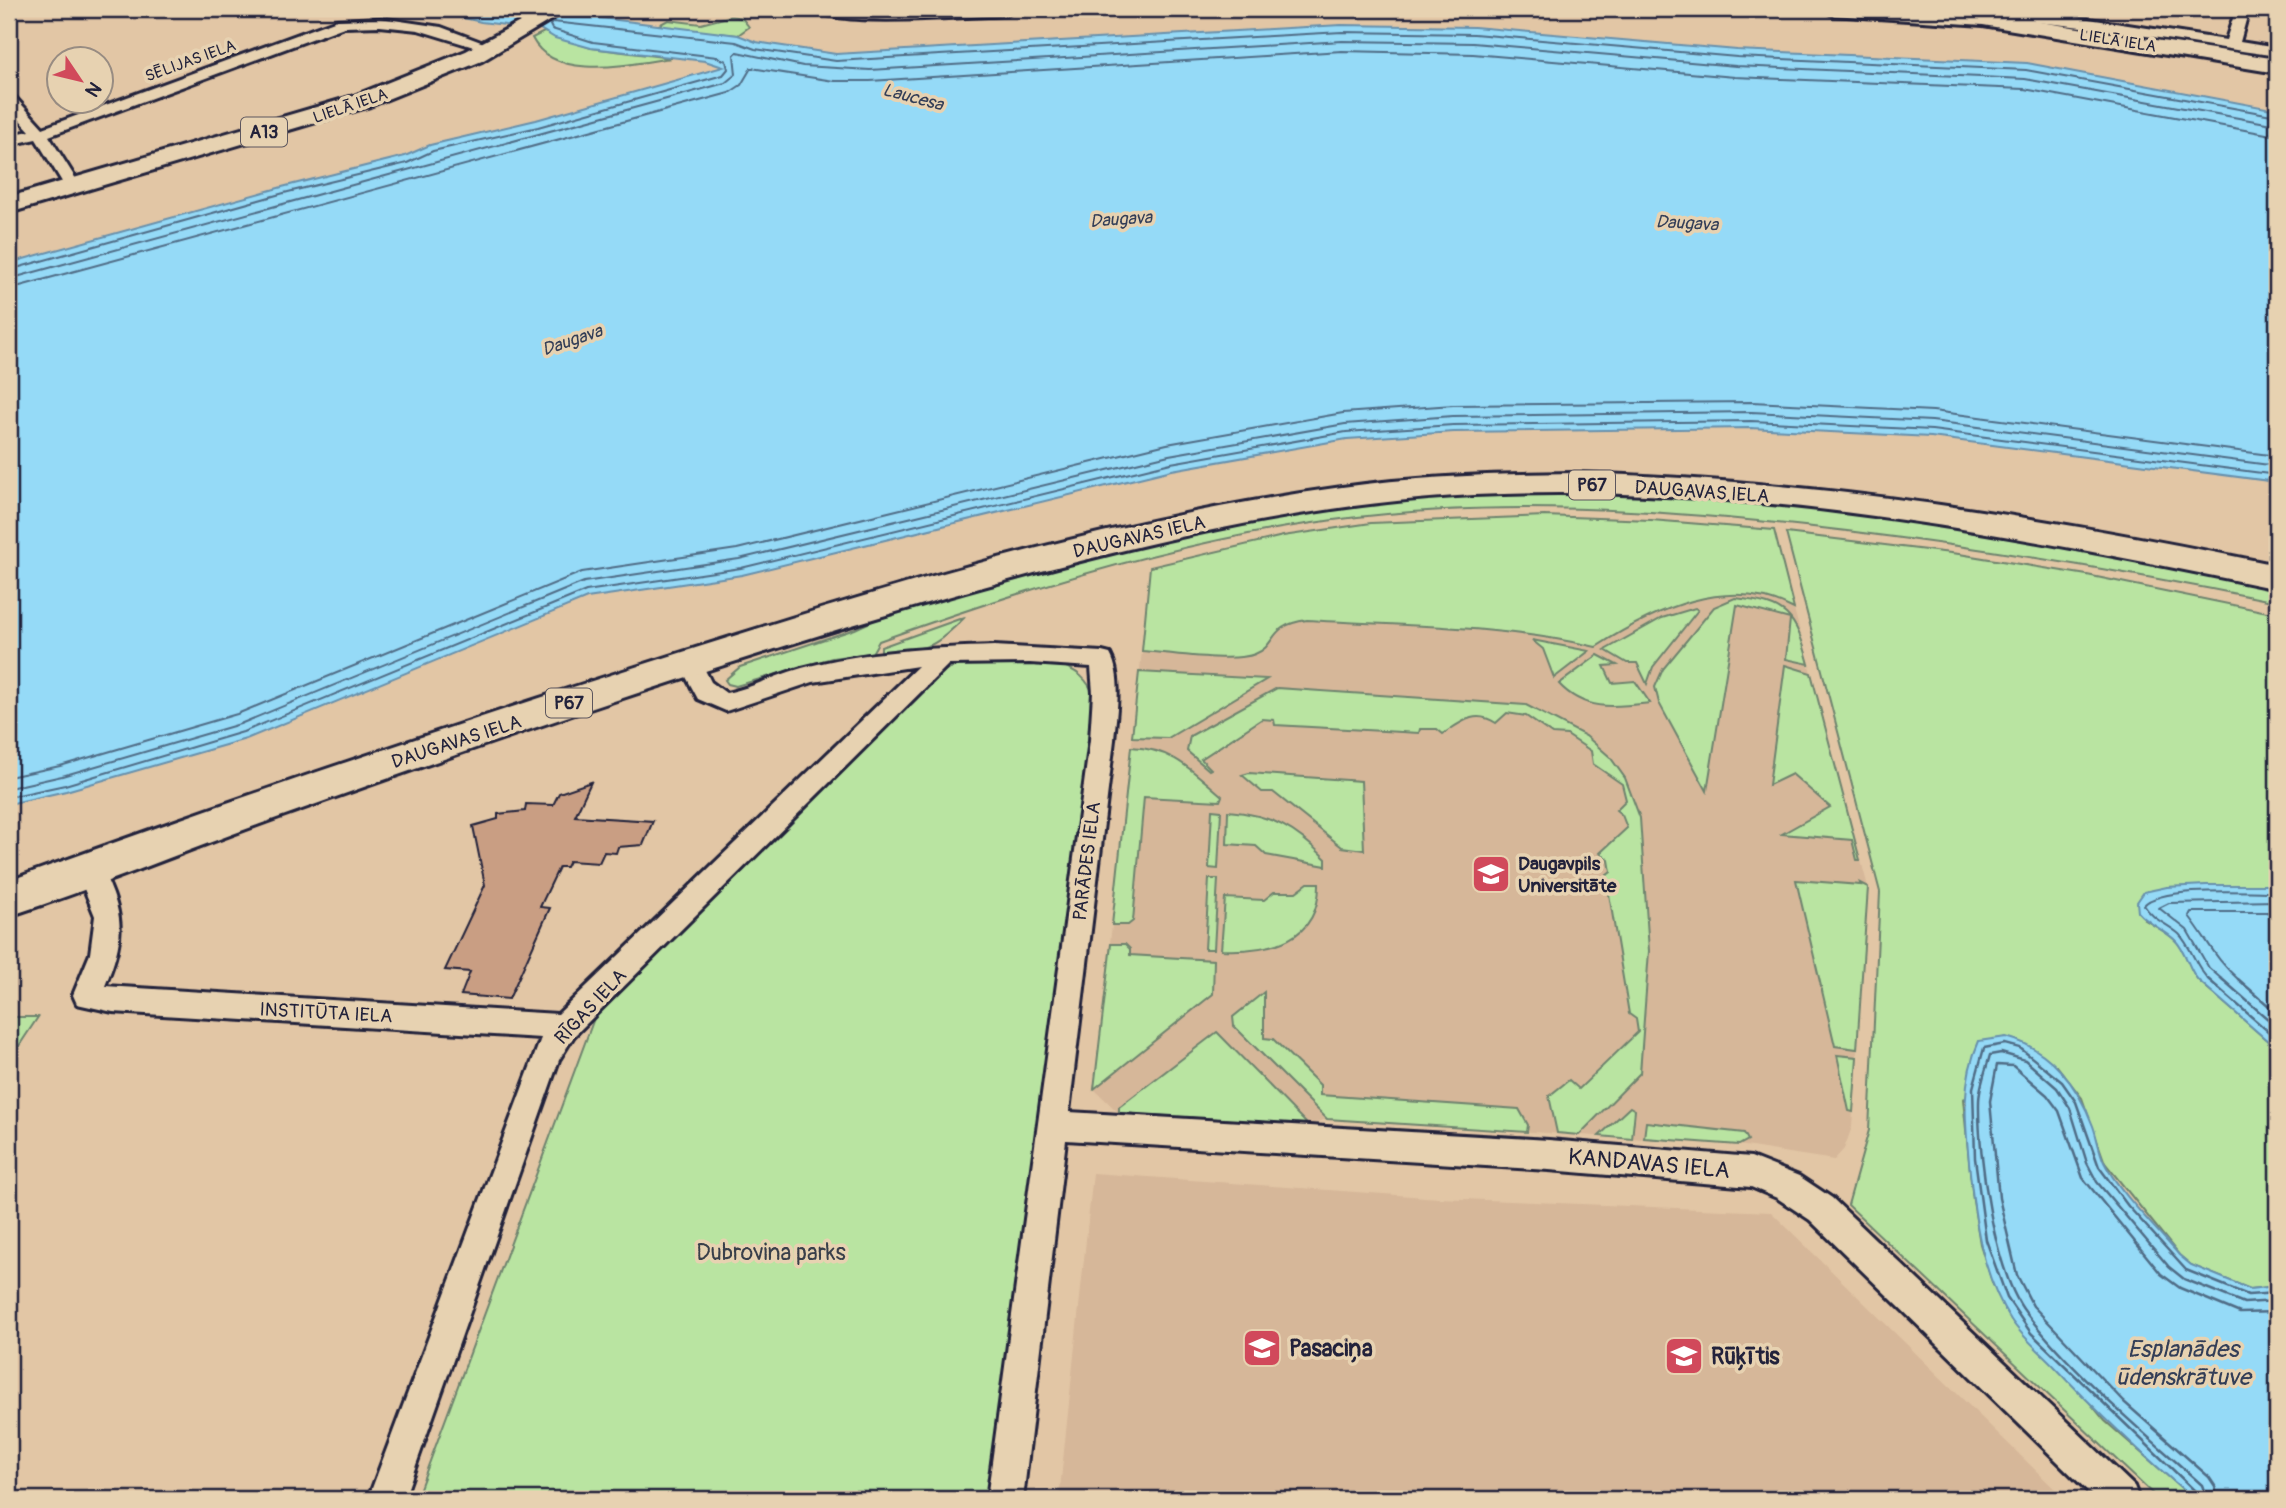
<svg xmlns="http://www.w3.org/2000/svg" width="2286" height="1508" font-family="Pangolin,sans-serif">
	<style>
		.built { fill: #d6b799 }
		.green { fill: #b9e4a1; stroke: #6e836e; stroke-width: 2 }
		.water { fill: #95daf7; stroke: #6790ac; stroke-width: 2 }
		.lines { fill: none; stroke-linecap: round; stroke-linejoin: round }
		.shore-far1 { stroke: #506c86; stroke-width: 2 }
		.shore { stroke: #506c86; stroke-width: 2.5 }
		.building { fill: #c99e83; stroke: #22223b; stroke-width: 2 }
		.street-casing { stroke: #22223b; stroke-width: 6 }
		.primary-casing { stroke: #22223b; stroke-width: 6 }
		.street { fill: #e7d2b1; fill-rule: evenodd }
		.primary { fill: #e7d2b1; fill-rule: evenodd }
		.labels { text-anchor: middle; stroke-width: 7; stroke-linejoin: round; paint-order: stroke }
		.far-street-label { font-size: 16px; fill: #22223b; stroke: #e7d2b1 }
		.far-water-label { font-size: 18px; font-style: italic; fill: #333e57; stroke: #e7d2b1 }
		.shield { fill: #e7d2b1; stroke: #5d575e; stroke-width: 2 }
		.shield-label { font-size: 18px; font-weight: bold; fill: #22223b }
		.street-label { font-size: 19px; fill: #22223b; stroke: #e7d2b1 }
		.poi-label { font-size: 19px; font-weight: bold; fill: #22223b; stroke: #e7d2b1; text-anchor: start }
		.near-street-label { font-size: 23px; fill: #22223b; stroke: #e7d2b1 }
		.near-park-label { font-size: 23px; fill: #393f4a; stroke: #e7d2b1 }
		.near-poi-label { font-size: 23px; font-weight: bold; fill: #22223b; stroke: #e7d2b1; text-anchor: start }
		.near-water-label { font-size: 24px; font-style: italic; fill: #333e57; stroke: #e7d2b1 }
	</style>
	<rect width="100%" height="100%" fill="#e2c6a5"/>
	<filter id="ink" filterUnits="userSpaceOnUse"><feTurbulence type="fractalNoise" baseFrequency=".0143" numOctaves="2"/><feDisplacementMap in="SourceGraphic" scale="14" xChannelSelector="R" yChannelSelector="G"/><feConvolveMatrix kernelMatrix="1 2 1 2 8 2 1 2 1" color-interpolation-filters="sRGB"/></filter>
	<g filter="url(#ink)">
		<g class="built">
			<polygon points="1730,593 1756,594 1794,609 1868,887 1852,1127 1844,1149 1834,1160 1739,1145 1327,1119 1308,1125 1119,1113 1094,1089 1142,651 1307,620 1511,632"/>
			<polygon points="1093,1173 1439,1198 1771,1212 2065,1499 1059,1499"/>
		</g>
		<g class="green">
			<polygon points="731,16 742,18 749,27 738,35 655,27 668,20 701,24"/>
			<path d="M 544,32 L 591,48 L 671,58 C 630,64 554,82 532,38 Z"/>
			<path d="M 1532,492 C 1657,493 1783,500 1907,517 C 2031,533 2155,558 2277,584 L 2277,602 C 2134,573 1992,549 1847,531 C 1669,509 1484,496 1306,524 C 1165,545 1012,593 879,641 L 872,653 L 832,658 L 736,686 L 728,684 L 725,680 L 740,667 L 855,629 L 907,605 L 1021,572 L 1275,514 L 1433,495 Z"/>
			<path d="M 1544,516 L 1651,520 L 1774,530 L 1794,609 C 1729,574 1653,610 1596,647 C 1502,625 1403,626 1307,620 C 1267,625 1278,645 1255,654 C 1234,663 1168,653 1142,651 L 1150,567 L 1283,536 L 1371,523 Z"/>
			<path d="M 1786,533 L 1959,554 L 2087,575 L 2277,614 L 2277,885 L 2167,887 L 2145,920 C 2158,928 2175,936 2182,949 C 2189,960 2190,970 2198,980 L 2277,1049 L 2277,1286 L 2250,1289 L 2191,1265 L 2179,1255 L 2105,1163 L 2082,1098 L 2057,1066 L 1963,1099 L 1973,1201 L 1980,1244 L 1993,1285 L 2105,1421 L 2194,1499 L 2158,1499 L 1848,1205 L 1869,1130 L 1880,892 Z"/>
			<path d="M 1735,598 C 1788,604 1795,614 1809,664 L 1786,659 L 1790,619 L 1737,605 L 1707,791 L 1659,703 L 1655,687 L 1663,669 L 1714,607 Z"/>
			<polygon points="1695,608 1698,610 1653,667 1647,684 1637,663 1627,663 1605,650 1662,618"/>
			<path d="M 965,617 C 930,652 929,648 881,651 L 881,647 Z"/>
			<polygon points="1532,640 1589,651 1554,678 1543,649"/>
			<path d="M 1598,655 L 1617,665 L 1604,666 L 1612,683 L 1635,681 L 1650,703 C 1616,707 1585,712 1559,684 Z"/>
			<path d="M 1058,664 C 1077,670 1088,679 1095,698 L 987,1499 L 416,1499 L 596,1013 L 945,670 L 959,665 Z"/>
			<polygon points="1785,665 1811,673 1860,860 1857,860 1852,840 1782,834 1830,807 1792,774 1769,785"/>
			<polygon points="1139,672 1267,679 1168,738 1132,737"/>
			<path d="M 1277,688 L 1526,705 L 1586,736 L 1610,757 L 1625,778 L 1640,818 L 1649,951 L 1640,1073 L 1579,1135 L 1557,1133 L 1549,1096 L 1569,1080 L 1579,1089 L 1638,1032 L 1636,1019 L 1629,1014 L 1606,876 L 1611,872 L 1609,860 L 1600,853 L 1627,828 L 1622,815 L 1616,810 L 1626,800 L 1622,784 L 1593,764 L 1591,751 L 1567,735 L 1552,734 L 1526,716 L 1507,713 L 1496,723 C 1475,709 1461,722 1443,734 L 1437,729 L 1420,729 L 1419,733 L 1275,725 L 1274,720 L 1262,719 L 1201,759 L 1211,769 L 1209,770 L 1187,751 L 1190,736 Z"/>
			<path d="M 1131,747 C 1174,749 1191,770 1222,796 L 1220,801 L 1144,797 L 1133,921 L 1128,925 L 1112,925 Z"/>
			<polygon points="1249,773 1361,781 1364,850 1342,847 1273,792 1262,792 1242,775"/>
			<polygon points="1212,810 1221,811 1218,869 1209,868"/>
			<path d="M 1228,811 C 1272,815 1295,828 1326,859 L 1326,866 L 1266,855 L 1256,846 L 1227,844 Z"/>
			<polygon points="1209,879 1218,879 1214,949 1205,949"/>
			<polygon points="1796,880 1861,885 1860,883 1868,887 1857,1049 1835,1046"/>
			<path d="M 1308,883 L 1319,883 C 1320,942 1269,952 1221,950 L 1225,898 L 1264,900 L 1274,892 L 1296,892 Z"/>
			<polygon points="1111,944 1125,944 1130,949 1130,955 1214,960 1213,994 1094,1089"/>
			<polygon points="1264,992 1264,1038 1273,1039 1320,1085 1320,1095 1519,1109 1528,1125 1527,1132 1327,1119 1234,1026 1233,1017"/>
			<polygon points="9,1017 38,1017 9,1061"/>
			<polygon points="1217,1032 1308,1125 1119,1113 1119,1107"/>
			<polygon points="1837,1055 1857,1057 1853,1112 1849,1111"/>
			<polygon points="1630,1107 1635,1110 1632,1139 1599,1136"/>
			<polygon points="1646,1122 1744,1133 1748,1140 1739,1145 1644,1138"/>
		</g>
		<g class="water">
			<polygon points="317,9 521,9 567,17 601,18 738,35 756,42 836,54 1341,25 1474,27 1737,50 2027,63 2277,110 2277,482 1931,437 1750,428 1454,432 1347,439 1172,470 742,575 587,598 246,739 66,791 9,804 9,263 282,187 405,156 430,145 536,120 723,67 705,61 591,48 555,38 540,29 481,22 443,13"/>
			<path d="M 2206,885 L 2277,885 L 2277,1049 L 2198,980 C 2188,968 2186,951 2175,940 C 2163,929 2148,924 2138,912 L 2137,902 L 2144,892 L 2167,887 Z"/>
			<path d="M 2006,1037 C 2049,1048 2078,1085 2093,1126 C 2097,1137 2099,1151 2104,1162 C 2118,1191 2157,1229 2179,1255 L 2191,1265 L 2250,1289 L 2277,1286 L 2277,1499 L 2194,1499 C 2145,1457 2099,1414 2055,1367 C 2041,1352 2022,1337 2011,1320 C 1981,1274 1974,1215 1969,1162 C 1965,1120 1961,1081 1979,1041 Z"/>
		</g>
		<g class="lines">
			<g class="shore-far1">
				<polyline points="9,270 284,193 407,163 433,151 538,127 723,75 728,69 726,61 717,57 593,42 552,29 550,25 553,22 736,42 755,49 836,61 1342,32 1474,34 1737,57 2026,70 2277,116"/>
				<polyline points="9,279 725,83 736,74 734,55 737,52 803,66 870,70 1342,41 1473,43 1736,66 2025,79 2277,125"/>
				<polyline points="9,289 729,93 741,85 751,68 834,81 870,81 1342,51 1473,54 1735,77 2024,89 2277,136"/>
				<polyline points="9,777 60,766 237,714 582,572 737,549 1167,444 1343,413 1453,405 1752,402 1933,411 2277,456"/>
				<polyline points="9,788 62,776 240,724 584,582 739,559 1169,455 1345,424 1453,416 1751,412 1932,421 2277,466"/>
				<polyline points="9,797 65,785 243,732 586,591 741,568 1171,463 1346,432 1453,425 1751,421 1932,430 2277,475"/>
				<path d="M 2210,981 C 2196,969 2192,947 2179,934 C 2166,923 2153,920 2144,905 C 2160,886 2250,892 2277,892"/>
				<polyline points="2224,981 2209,968 2187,930 2159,908 2169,903 2277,901"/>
				<path d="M 2240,981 C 2215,959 2209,942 2189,916 L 2191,912 L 2277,912"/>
			</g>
			<g class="shore">
				<polyline points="2208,979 2277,1039"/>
				<polyline points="2222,979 2277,1027"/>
				<polyline points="2238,979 2277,1013"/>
				<polyline points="2198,1499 2195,1491 2031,1333 2007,1298 1986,1240 1975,1158 1973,1088 1984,1048 2005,1044 2020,1048 2062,1082 2076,1102 2099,1167 2128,1206 2186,1270 2248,1295 2277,1293"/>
				<path d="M 2207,1499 L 2202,1485 C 2143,1432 2075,1376 2026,1313 C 1994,1272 1978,1155 1979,1102 C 1979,1087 1986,1070 1990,1055 L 2001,1053 L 2025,1060 L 2057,1088 L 2070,1108 L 2087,1163 L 2097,1182 L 2169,1267 L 2184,1279 L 2244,1303 L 2277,1301"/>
				<polyline points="2217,1499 2215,1486 2209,1477 2124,1402 2033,1306 2017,1275 1999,1198 1990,1101 1997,1065 2013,1066 2047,1095 2059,1111 2083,1178 2161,1274 2180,1288 2240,1313 2277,1312"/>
			</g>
		</g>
		<polygon class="building" points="591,782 575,816 653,821 643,845 618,847 616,853 604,852 599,863 569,861 566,867 559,867 540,907 550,908 509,999 461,995 470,972 445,970 485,885 473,826 498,819 498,814 525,811 526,804 553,805 559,793"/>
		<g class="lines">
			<g class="street-casing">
				<g id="street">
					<path d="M 2236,9 L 2249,9 L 2240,42 L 2277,48 L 2277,56 C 2169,41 2062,18 1952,18 L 1945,14 L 1952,10 L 2013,10 L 2069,16 L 2226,40 Z"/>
					<polygon points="380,18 441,27 497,48 490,52 418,30 380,26 344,27 49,136 81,187 73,192 67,190 36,139 9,145 9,135 30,131 9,108 9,95 14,96 43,128 337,20"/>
					<path d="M 994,646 L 1102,652 L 1110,654 C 1123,677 1116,715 1114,740 L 1069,1112 L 1549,1140 L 1751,1157 L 1799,1176 L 1832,1198 L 2134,1486 L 2139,1499 L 2096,1499 L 1810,1220 L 1777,1198 L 1751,1187 L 1549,1170 L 1066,1140 L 1023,1499 L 987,1499 L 1090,740 L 1093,693 L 1091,667 L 1030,663 L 949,664 L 574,1036 L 559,1060 L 404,1499 L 368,1499 L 541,1038 L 113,1012 L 77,1004 L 73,995 L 90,954 L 95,916 L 76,869 L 80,861 L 89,858 L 98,861 C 124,913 127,932 105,986 L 558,1014 L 918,666 L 813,682 L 726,711 L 698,699 L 678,662 L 682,656 L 698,656 L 711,682 L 726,693 C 752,688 776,675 802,668 C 864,651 930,648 994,646 Z"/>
				</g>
			</g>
			<g class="primary-casing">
				<g id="primary">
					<polygon points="544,9 569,9 482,61 370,106 9,213 9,197 354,96 466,51"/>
					<path d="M 815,9 L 1017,9 L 1007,15 C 979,16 826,28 815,9 Z"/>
					<polygon points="1822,9 1924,9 1983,13 2277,59 2277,73 1983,25 1832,15"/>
					<path d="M 1574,473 C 1816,480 2041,516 2277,565 L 2277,589 C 2012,534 1746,482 1474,495 C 1293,504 1117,549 944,598 C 718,663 495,740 274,819 C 185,851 98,887 9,916 L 9,881 L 35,871 C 239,797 445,728 651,662 C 877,590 1107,519 1342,487 C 1420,476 1497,474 1574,473 Z"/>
				</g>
			</g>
			<use href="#street" class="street"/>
			<use href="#primary" class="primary"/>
		</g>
	</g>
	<defs>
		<g id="university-square" transform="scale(2.0125)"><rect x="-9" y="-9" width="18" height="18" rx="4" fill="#d1495b" stroke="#e7d2b1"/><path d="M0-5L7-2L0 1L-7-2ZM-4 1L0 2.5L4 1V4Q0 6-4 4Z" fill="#fff"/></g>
		<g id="school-square" transform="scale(2.0125)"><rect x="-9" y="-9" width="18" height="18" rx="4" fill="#d1495b" stroke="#e7d2b1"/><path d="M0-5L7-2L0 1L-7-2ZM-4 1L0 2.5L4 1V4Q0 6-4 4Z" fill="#fff"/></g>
	</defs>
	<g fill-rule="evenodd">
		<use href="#university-square" x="1491" y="874"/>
		<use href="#school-square" x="1262" y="1348"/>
		<use href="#school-square" x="1684" y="1356"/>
	</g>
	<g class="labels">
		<g class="far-street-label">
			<text transform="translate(2118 40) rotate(9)" y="6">LIELĀ IELA</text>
			<text transform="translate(190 60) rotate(-20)" y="6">SĒLIJAS IELA</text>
			<text transform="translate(350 105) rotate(-19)" y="6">LIELĀ IELA</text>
		</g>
		<g class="far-water-label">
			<text transform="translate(913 97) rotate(15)" y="6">Laucesa</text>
			<text transform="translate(1121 219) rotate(-4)" y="6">Daugava</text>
			<text transform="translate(1687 223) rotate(3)" y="6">Daugava</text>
			<text transform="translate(572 340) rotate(-19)" y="6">Daugava</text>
		</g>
		<g class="shield">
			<rect x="241" y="117.5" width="46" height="29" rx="5"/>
			<rect x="1569" y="470.5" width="46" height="29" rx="5"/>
			<rect x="546" y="688.5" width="46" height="29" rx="5"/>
		</g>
		<g class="shield-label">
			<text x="264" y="138">A13</text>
			<text x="1592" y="491">P67</text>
			<text x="569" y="709">P67</text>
		</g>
		<g class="street-label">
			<text transform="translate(1702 491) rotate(4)" y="7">DAUGAVAS IELA</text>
			<text transform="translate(1139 536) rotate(-13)" y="7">DAUGAVAS IELA</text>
			<text transform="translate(456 741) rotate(-18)" y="7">DAUGAVAS IELA</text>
			<text transform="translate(1086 861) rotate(-83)" y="7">PARĀDES IELA</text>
			<text transform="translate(590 1006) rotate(-47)" y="7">RĪGAS IELA</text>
			<text transform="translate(326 1012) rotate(3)" y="7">INSTITŪTA IELA</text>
		</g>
		<g class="poi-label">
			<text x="1518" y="870">Daugavpils<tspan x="1518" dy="22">Universitāte</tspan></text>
		</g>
		<g class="near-street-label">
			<text transform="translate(1649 1163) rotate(5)" y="8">KANDAVAS IELA</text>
		</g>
		<g class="near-park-label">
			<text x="771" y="1260">Dubrovina parks</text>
		</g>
		<g class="near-poi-label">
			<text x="1289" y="1356">Pasaciņa</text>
			<text x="1711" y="1364">Rūķītis</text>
		</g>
		<g class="near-water-label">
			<text x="2183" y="1357">Esplanādes<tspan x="2183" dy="28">ūdenskrātuve</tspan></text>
		</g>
	</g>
	<rect width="2286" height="1508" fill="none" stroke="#e7d2b1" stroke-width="35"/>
	<rect x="18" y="18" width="2251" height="1473" fill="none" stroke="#22223b" stroke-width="2.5" filter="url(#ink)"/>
	<g transform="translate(80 80) rotate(125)"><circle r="33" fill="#e7d2b1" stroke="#988c82" stroke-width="2"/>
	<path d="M0-5L12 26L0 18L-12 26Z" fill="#d1495b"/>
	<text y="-10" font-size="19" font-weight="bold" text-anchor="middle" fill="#22223b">N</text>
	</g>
</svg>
